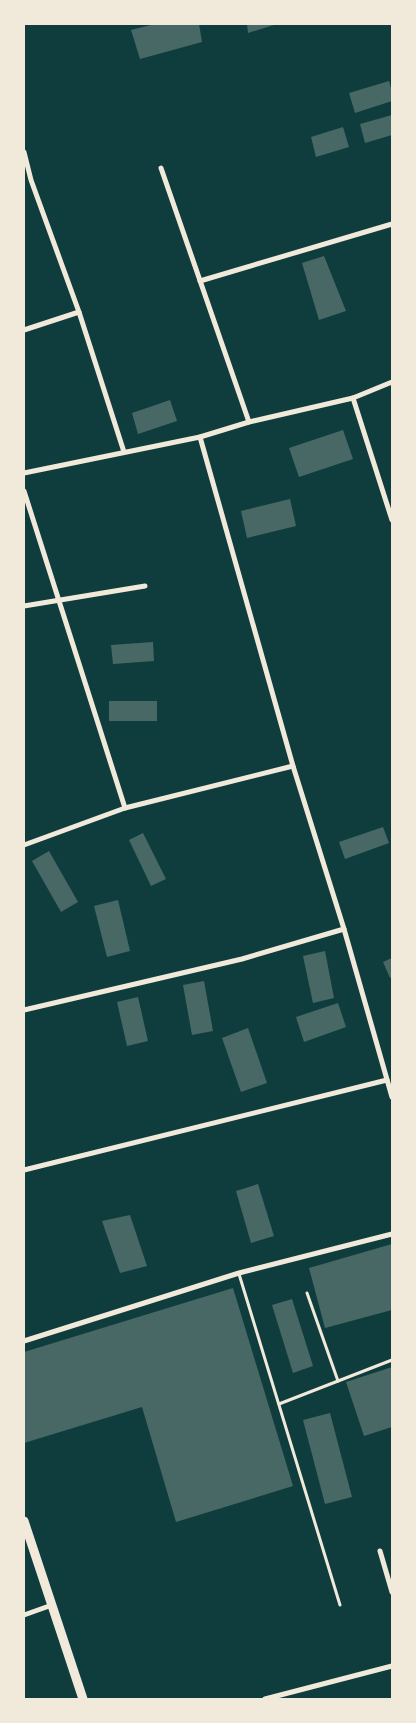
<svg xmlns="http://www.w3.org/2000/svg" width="416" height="1723" font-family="Arial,sans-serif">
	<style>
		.building { fill: #486865 }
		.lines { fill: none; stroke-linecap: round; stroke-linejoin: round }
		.service { stroke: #f1e9da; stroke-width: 3 }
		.minor { stroke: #f1e9da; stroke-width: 5 }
		.tertiary { stroke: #f1e9da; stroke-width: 9 }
	</style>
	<rect width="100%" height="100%" fill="#0f3d3e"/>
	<g class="building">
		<polygon points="155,24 199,24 202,42 140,59 131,30"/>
		<polygon points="247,24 277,24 248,33"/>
		<polygon points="389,81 392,92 392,101 355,113 349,93"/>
		<polygon points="392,115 392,135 365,143 360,124"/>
		<polygon points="343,127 349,147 316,157 311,137"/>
		<polygon points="324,256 346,311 319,320 302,263"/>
		<polygon points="170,400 177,421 138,434 132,413"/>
		<polygon points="343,430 353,459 299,477 289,448"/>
		<polygon points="290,499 296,526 247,538 241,511"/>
		<polygon points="153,642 154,661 113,664 111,645"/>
		<rect x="109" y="701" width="48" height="20"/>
		<polygon points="383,827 389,843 345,859 339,842"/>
		<polygon points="143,833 166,879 151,886 129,840"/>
		<polygon points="49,851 78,902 61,912 32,861"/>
		<polygon points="118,900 130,951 107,957 94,906"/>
		<polygon points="325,951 334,998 313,1003 303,956"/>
		<polygon points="392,958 392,977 390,978 383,962"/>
		<polygon points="204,981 213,1031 192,1035 183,985"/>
		<polygon points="138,997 148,1041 127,1046 117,1002"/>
		<polygon points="338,1003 346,1027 304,1042 296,1017"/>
		<polygon points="248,1028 267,1083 241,1092 222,1038"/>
		<polygon points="258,1184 274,1236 251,1243 236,1191"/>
		<polygon points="130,1215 147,1266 120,1273 102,1221"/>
		<polygon points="392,1244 392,1310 325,1328 309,1268"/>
		<polygon points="233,1288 293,1486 176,1522 142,1407 24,1443 24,1352"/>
		<polygon points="292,1299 313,1366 293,1373 272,1305"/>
		<polygon points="392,1367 392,1427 364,1436 346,1382"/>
		<polygon points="330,1413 352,1497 325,1504 303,1420"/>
	</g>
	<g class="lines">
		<g class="service">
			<polyline points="239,1274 340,1605"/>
			<polyline points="307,1293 338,1381"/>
			<polyline points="279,1404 392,1360"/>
		</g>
		<g class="minor">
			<polyline points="24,152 31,180 79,312 124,452"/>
			<polyline points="161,168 249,422"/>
			<polyline points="200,281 392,224"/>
			<polyline points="24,330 79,312"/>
			<polyline points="353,398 392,520"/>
			<polyline points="200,437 293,766 344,929 392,1097"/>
			<polyline points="24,473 200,437 249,422 353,398 392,382"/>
			<polyline points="24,491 125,808"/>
			<polyline points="24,606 145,586"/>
			<polyline points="24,845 125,808 293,766"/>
			<polyline points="24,1010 242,959 344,929"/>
			<polyline points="24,1170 387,1080"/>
			<polyline points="24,1341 239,1273 392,1234"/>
			<polyline points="380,1551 392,1592"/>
			<polyline points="24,1615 52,1605"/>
			<polyline points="265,1699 392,1666"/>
		</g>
		<polyline class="tertiary" points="24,1521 83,1699"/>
	</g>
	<rect width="416" height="1723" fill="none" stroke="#f1e9da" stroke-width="50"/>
</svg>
